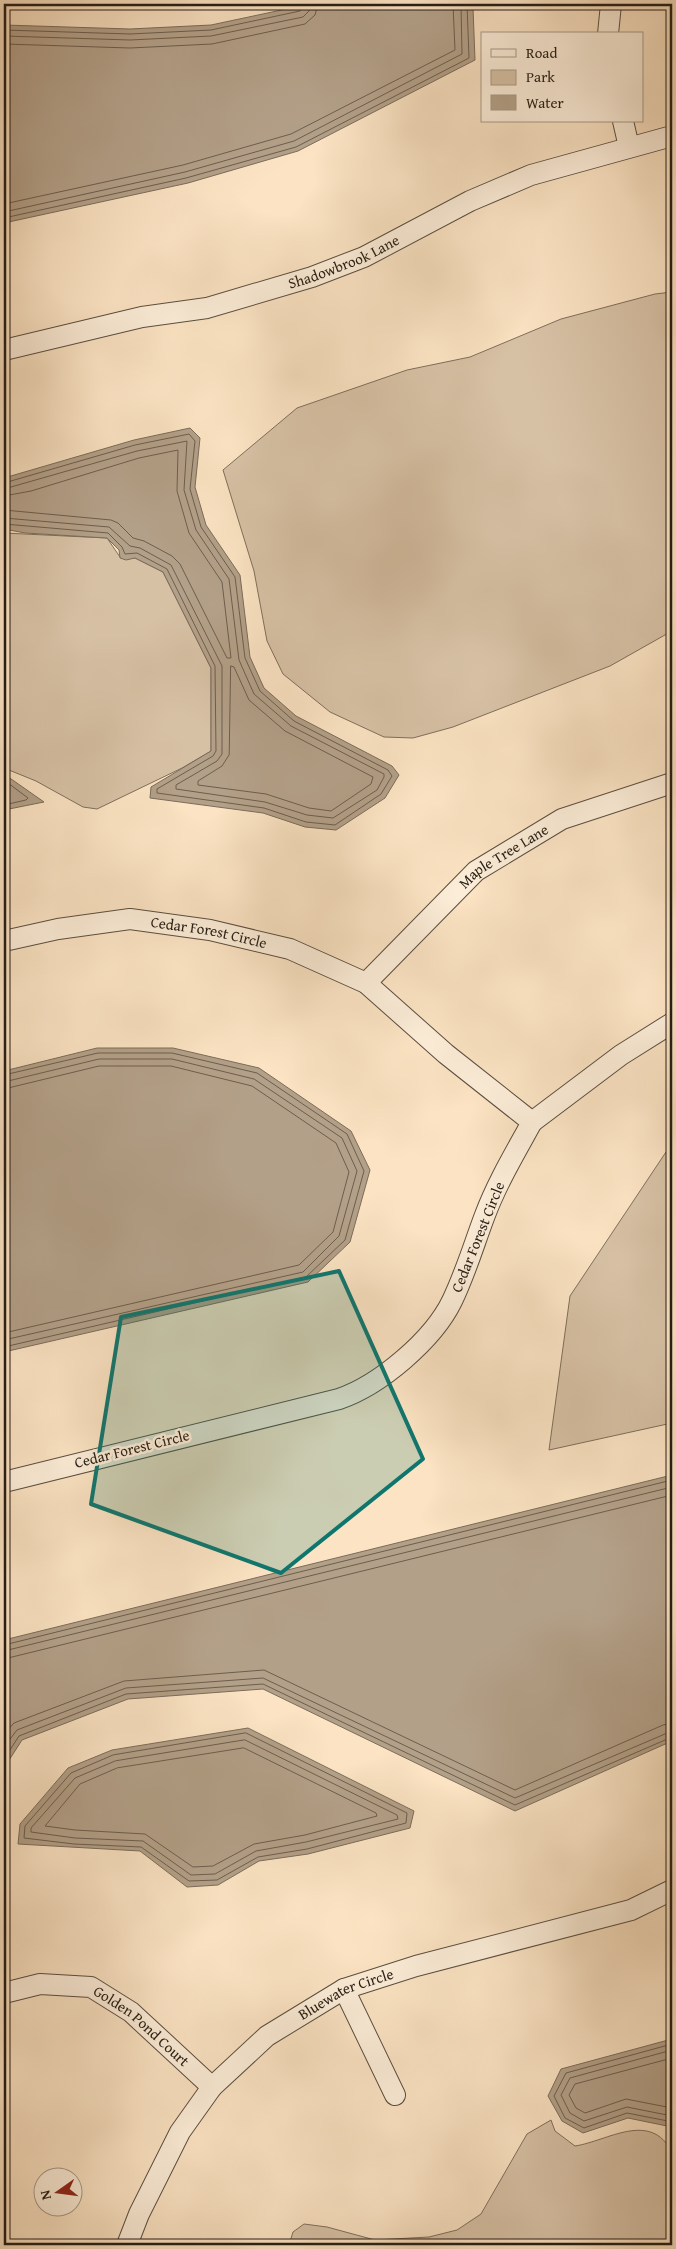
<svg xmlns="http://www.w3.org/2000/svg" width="676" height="2249" font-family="'Gentium Book Plus',serif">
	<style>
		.green { fill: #d7c1a5; stroke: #7e6f5c }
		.water { fill: #b3a088; stroke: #7b6c5a }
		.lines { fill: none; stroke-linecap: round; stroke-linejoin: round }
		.shore { stroke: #6c5e4e; stroke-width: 1 }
		.street-casing { stroke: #5b4e40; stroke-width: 22 }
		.street { stroke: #fcedd8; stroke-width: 20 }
		.marked { fill: #0f766e; fill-opacity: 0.2; stroke: #0f766e; stroke-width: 4; stroke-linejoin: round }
		.labels { text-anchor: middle; stroke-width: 5; stroke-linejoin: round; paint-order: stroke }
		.street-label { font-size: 15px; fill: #261d14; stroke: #fcedd8 }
	</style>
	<rect width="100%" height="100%" fill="#fbe3c3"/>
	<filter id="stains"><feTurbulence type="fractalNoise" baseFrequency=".004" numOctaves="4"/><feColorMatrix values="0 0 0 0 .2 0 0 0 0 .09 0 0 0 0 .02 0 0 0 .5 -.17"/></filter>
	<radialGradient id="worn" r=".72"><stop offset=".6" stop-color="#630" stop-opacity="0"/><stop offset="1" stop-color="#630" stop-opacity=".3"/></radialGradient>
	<g class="green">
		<polygon points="672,292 672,631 610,666 453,727 413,738 384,737 330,712 283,674 267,641 254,571 223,470 297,408 407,370 470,357 561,319 655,294"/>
		<polygon points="4,533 107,538 120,557 135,558 163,572 211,668 211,751 182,768 97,809 83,807 36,781 4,768"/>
		<polygon points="672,1149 672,1423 549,1450 570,1296 666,1152"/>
		<path d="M 551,2120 L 555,2131 L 575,2146 C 608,2141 650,2110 672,2152 L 672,2245 L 289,2245 L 293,2232 L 304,2224 L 327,2227 L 375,2240 L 429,2237 L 457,2230 L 481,2214 L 527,2134 Z"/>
	</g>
	<g class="water">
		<polygon points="310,4 471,4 473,8 475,60 298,151 188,183 4,223 4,25 130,29 211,25"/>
		<polygon points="190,428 200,438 195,487 206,525 240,575 250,657 264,688 296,716 392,766 399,775 385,798 336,830 305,827 263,813 150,798 151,787 211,751 211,668 163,572 135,558 126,560 120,558 119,550 107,538 25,533 4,529 4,478 134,440"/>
		<polygon points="4,774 44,802 4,810"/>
		<polygon points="97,1048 173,1048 259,1068 351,1131 370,1170 350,1242 308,1282 4,1352 4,1071"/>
		<polygon points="672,1475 672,1741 515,1811 263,1689 128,1699 22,1740 4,1768 4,1640"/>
		<polygon points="248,1728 414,1811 410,1828 308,1854 259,1861 218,1885 187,1887 140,1851 18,1844 20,1824 68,1768 112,1750"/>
		<polygon points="672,2039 672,2135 667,2126 628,2118 583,2133 562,2121 548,2096 561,2069"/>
	</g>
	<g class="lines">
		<g class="shore">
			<polyline points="4,30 130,34 211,30 300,11 304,4"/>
			<polyline points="4,36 130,40 211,36 303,17 309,11 311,4"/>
			<polyline points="4,44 130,48 212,44 305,24 315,15 318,4"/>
			<polyline points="4,204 183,165 291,134 455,50 453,4"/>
			<polyline points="4,212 185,172 294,141 462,54 461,4"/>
			<polyline points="4,218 186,178 296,147 469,58 467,4"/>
			<polyline points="4,483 135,445 189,434 195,441 190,489 201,527 235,577 245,658 260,691 294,721 388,770 392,776 381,794 335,825 306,822 264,808 157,793 157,789 213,756 216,751 215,666 167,569 137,553 125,554 122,547 108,533 4,524"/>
			<polyline points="4,489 137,451 187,441 184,490 196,530 229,579 239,660 254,694 291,726 384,774 384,777 377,790 333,818 307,815 265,802 176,789 176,785 217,761 222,754 222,666 171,565 140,548 130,546 109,527 4,518"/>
			<polyline points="4,496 31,491 139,458 178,450 177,491 189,533 222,582 231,658 227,658 180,564 172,556 144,541 133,538 118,523 111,520 4,510"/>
			<polygon points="231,666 234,667 249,700 285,731 373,777 371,784 331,811 309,808 266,794 198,785 198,781 222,766 229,755"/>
			<polyline points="4,780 28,798 26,800 4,805"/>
			<polyline points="4,1075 98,1053 172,1053 257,1073 347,1134 364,1171 345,1240 306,1277 4,1347"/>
			<polyline points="4,1082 99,1059 172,1059 254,1079 342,1138 357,1171 339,1236 303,1272 4,1340"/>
			<polyline points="4,1089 99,1066 171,1066 252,1086 336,1143 349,1172 333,1232 299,1265 4,1333"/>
			<polyline points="4,1645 672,1480"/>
			<polyline points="4,1651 672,1487"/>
			<polyline points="4,1659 672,1495"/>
			<polygon points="246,1733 407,1813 406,1823 307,1849 258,1857 217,1880 189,1881 141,1847 74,1844 24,1838 25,1826 71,1773 113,1755"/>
			<polyline points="4,1734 14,1723 124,1681 264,1670 515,1790 663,1725 672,1723"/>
			<polygon points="245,1740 397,1815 398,1819 306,1842 256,1851 215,1874 191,1875 143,1841 75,1838 31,1832 31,1828 75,1778 115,1761"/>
			<polyline points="4,1747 17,1730 126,1688 263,1678 515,1798 672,1731"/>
			<polygon points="244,1748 376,1813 377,1816 305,1835 254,1844 213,1866 193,1867 145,1834 75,1830 45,1826 80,1784 117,1768"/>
			<polyline points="4,1759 19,1736 126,1694 263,1684 515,1805 672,1737"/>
			<polyline points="672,2044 566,2073 554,2096 565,2118 584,2128 627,2113 668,2121 672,2124"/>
			<polyline points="672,2050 570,2078 561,2095 570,2113 584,2121 627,2107 672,2116"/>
			<polyline points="672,2058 575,2084 569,2095 576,2108 585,2113 626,2099 672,2108"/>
		</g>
		<g class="street-casing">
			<g id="street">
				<polyline points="608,34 611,4"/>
				<polyline points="623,121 629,147"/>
				<path id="s1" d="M 4,350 L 142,317 L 207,308 L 312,277 L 364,257 L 470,201 L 531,175 L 672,136"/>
				<path id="s2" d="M 4,941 L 58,929 L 130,919 L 210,930 L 290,949 L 366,983 L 446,1054 L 532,1122 C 515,1153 497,1183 485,1215 C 474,1244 466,1272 452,1301 C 433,1340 380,1385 339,1399 L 4,1482"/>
				<path id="s3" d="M 366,983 L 476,871 L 562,819 L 672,783"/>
				<polyline points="532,1122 621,1055 672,1023"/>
				<polyline points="344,1989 395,2095"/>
				<path id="s4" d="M 4,1993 L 40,1984 L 91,1987 L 131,2012 L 212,2087"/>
				<path id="s5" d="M 127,2245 L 139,2214 L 180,2132 L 212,2087 L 267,2036 L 344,1989 L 416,1966 L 631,1910 L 672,1890"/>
			</g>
		</g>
		<use href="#street" class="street"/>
	</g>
	<path class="marked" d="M 339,1271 L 423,1459 L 281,1573 L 91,1504 L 121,1317 Z"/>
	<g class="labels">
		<g class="street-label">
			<text dy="5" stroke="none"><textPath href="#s1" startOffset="352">Shadowbrook Lane</textPath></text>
			<text dy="5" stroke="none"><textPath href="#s3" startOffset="188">Maple Tree Lane</textPath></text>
			<text dy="5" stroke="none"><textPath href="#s2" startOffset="208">Cedar Forest Circle</textPath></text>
			<text transform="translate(478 1237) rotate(-68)" y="5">Cedar Forest Circle</text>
			<text transform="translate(132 1449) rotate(-14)" y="5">Cedar Forest Circle</text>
			<text dy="5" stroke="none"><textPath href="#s5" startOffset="345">Bluewater Circle</textPath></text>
			<text dy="5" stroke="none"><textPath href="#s4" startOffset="152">Golden Pond Court</textPath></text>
		</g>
	</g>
	<rect width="676" height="2249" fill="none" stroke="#fbe3c3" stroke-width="20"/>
	<rect x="5" y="5" width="666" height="2239" fill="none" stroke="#261d14" stroke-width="2.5"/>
	<rect x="10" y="10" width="656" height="2229" fill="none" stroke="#261d14"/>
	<rect x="481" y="32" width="162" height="90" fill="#fcedd8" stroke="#a69a8a"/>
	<rect x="491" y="49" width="25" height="8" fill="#fcedd8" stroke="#a69a8a"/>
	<text x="526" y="58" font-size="15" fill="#261d14">Road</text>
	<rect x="491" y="70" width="25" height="15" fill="#d7c1a5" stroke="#a69a8a"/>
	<text x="526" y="82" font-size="15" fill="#261d14">Park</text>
	<rect x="491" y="95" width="25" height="15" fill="#b3a088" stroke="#a69a8a"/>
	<text x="526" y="108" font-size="15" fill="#261d14">Water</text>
	<g transform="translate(58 2192) rotate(256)"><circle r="24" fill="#fcedd8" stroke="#a69a8a"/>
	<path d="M0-4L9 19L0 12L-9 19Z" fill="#8f2418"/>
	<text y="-8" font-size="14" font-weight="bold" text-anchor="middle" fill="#261d14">N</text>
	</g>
	<rect width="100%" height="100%" filter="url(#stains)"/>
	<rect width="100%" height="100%" fill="url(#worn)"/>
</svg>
